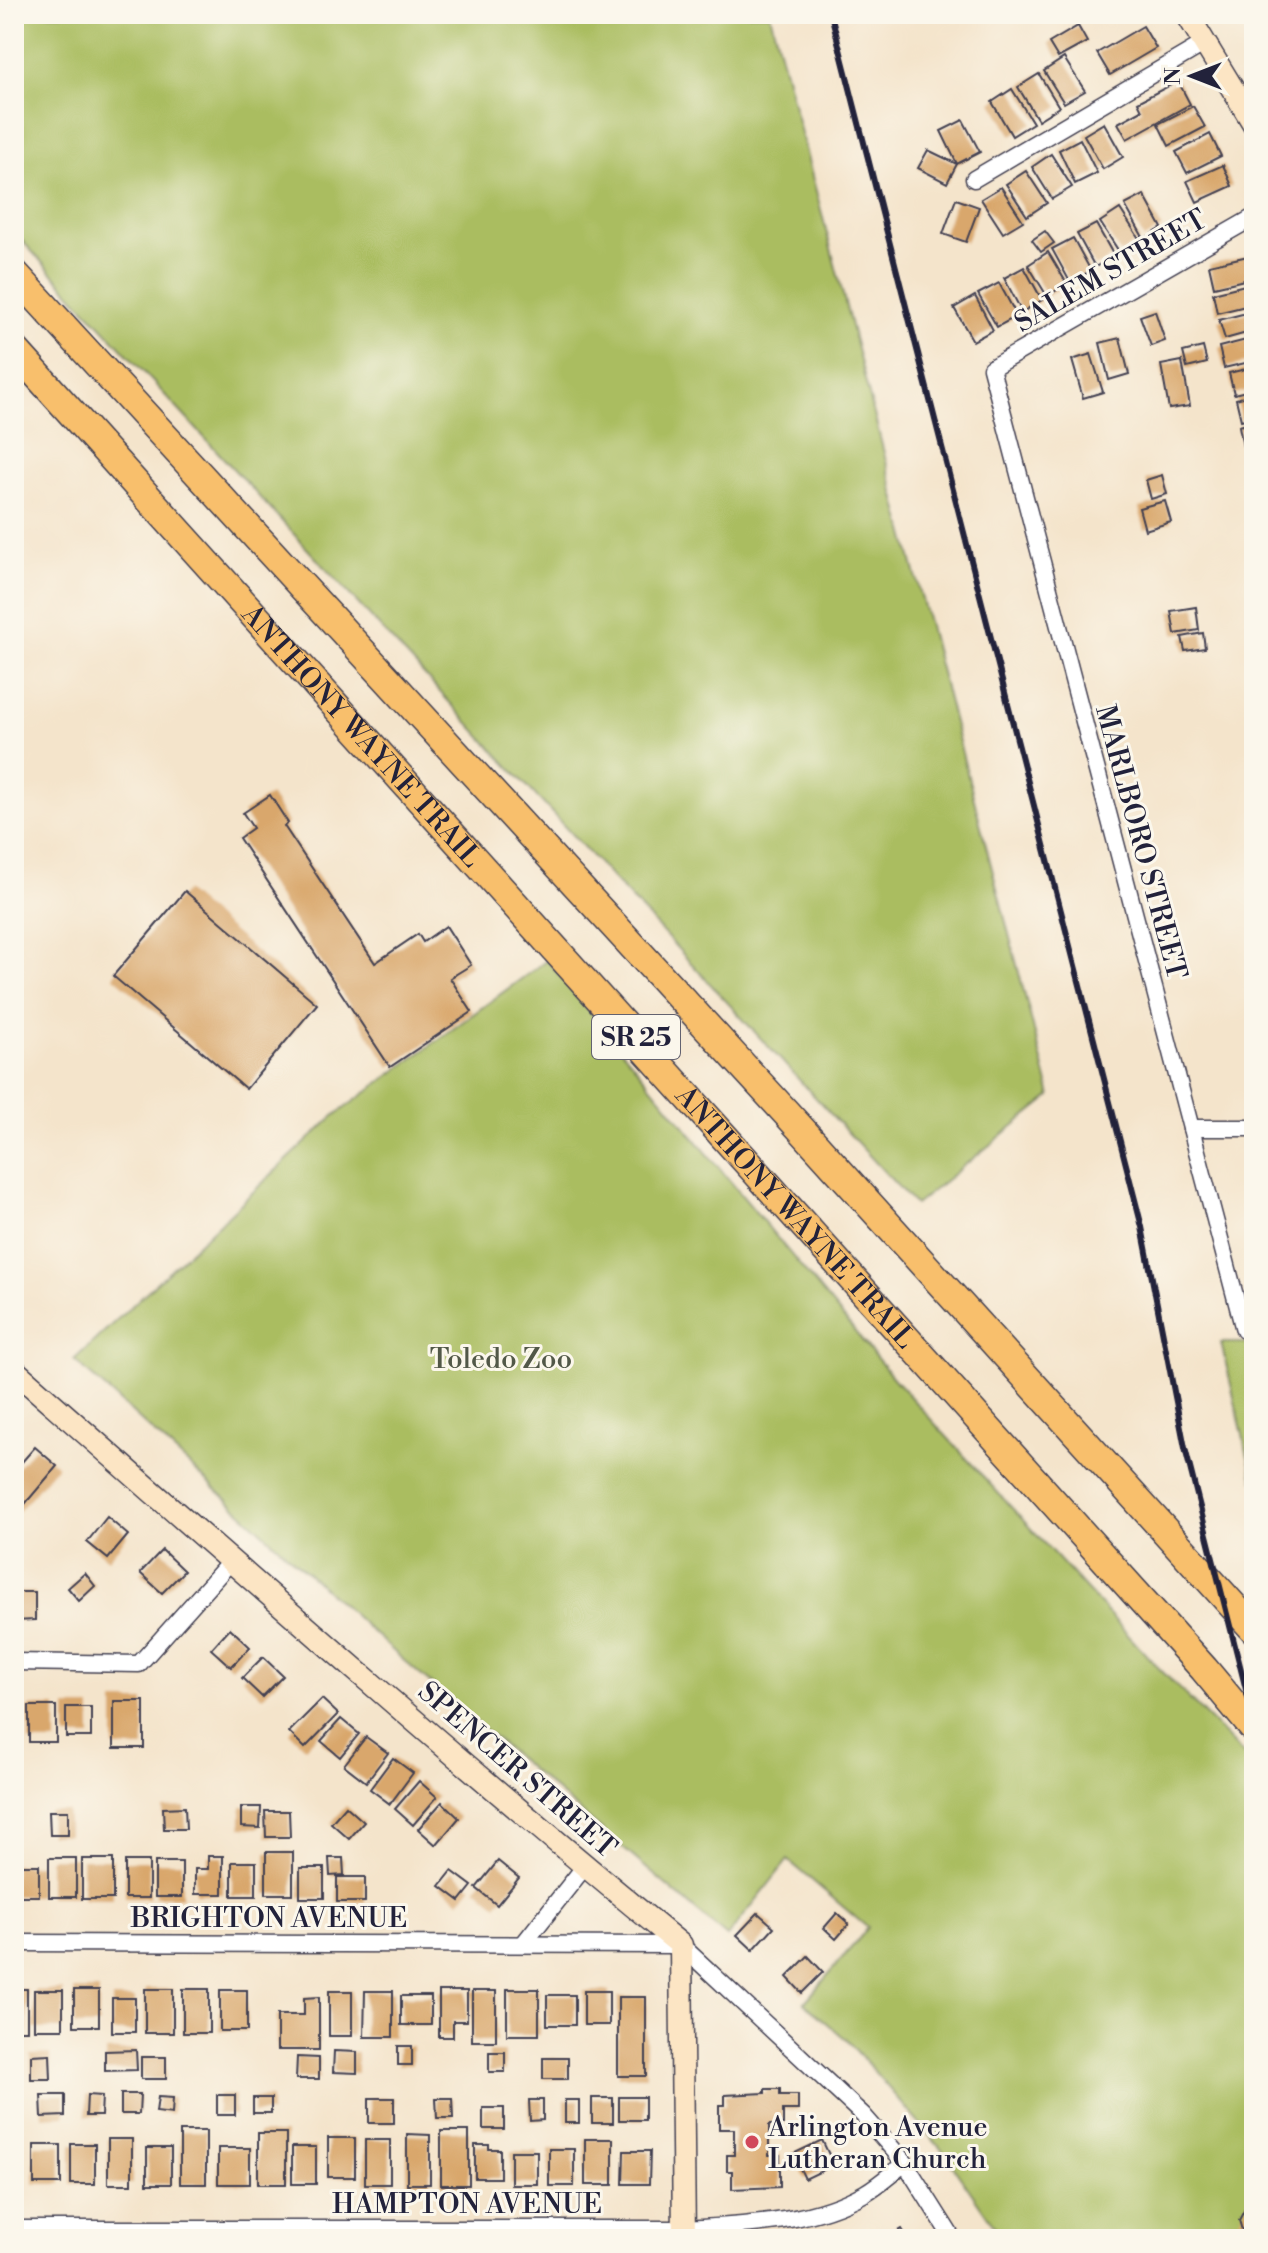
<svg xmlns="http://www.w3.org/2000/svg" width="1268" height="2253" font-family="'Libre Bodoni',serif">
	<style>
		.green { fill: #aabd61; stroke: #66704e; stroke-width: 2 }
		.building { fill: #d9a76c }
		.lines { fill: none; stroke-linecap: round; stroke-linejoin: round }
		.street-casing { stroke: #423f51; stroke-width: 19 }
		.secondary-casing { stroke: #423f51; stroke-width: 25 }
		.highway-casing { stroke: #423f51; stroke-width: 31 }
		.street { stroke: #fff; stroke-width: 16 }
		.secondary { stroke: #fce5c4; stroke-width: 22 }
		.highway { stroke: #f8bf6c; stroke-width: 28 }
		.rail { stroke: #22223b; stroke-width: 6 }
		.poi-dot { fill: #d1495b; stroke: #fbf7ec; stroke-width: 3 }
		.labels { text-anchor: middle; stroke-width: 6; stroke-linejoin: round; paint-order: stroke }
		.shield { fill: #fbf7ec; stroke: #636270; stroke-width: 2 }
		.shield-label { font-size: 26px; font-weight: bold; fill: #22223b }
		.street-label { font-size: 28px; fill: #22223b; stroke: #fbf7ec }
		.park-label { font-size: 28px; fill: #525848; stroke: #fbf7ec }
		.poi-label { font-size: 28px; fill: #22223b; stroke: #fbf7ec; text-anchor: start }
	</style>
	<rect width="100%" height="100%" fill="#fbf7ec"/>
	<filter id="ink" filterUnits="userSpaceOnUse"><feTurbulence type="fractalNoise" baseFrequency=".0125" numOctaves="2"/><feDisplacementMap in="SourceGraphic" scale="16" xChannelSelector="R" yChannelSelector="G"/><feConvolveMatrix kernelMatrix="1 2 1 2 8 2 1 2 1" color-interpolation-filters="sRGB"/></filter>
	<filter id="wash" filterUnits="userSpaceOnUse"><feTurbulence type="fractalNoise" baseFrequency=".006" numOctaves="4" result="noise"/><feDisplacementMap in="SourceGraphic" scale="32" xChannelSelector="R" yChannelSelector="G"/><feGaussianBlur stdDeviation="1.8" result="paint"/><feColorMatrix in="noise" values="0 0 0 0 0 0 0 0 0 0 0 0 0 0 0 0 0 1.4 0 .05"/><feComposite in="paint" operator="in"/></filter>
	<g filter="url(#wash)">
		<rect width="100%" height="100%" fill="#f4e4cb"/>
		<g class="green">
			<polygon points="14,14 770,14 1051,1096 915,1205 14,232"/>
			<polygon points="547,960 894,1379 1150,1659 1254,1765 1254,2239 1003,2239 942,2150 847,2040 804,2003 868,1928 788,1860 727,1937 402,1659 74,1360 334,1116"/>
			<polygon points="1221,1343 1254,1343 1254,1481"/>
		</g>
		<g id="blocks">
			<g class="building">
				<polygon points="1078,26 1087,42 1058,58 1049,43"/>
				<polygon points="1143,26 1156,48 1110,75 1097,53"/>
				<polygon points="1064,58 1085,91 1064,103 1044,71"/>
				<polygon points="1039,74 1059,107 1038,120 1018,87"/>
				<polygon points="1178,81 1190,104 1127,139 1118,123 1142,110 1138,102"/>
				<polygon points="1012,89 1033,123 1012,136 992,102"/>
				<polygon points="1193,106 1205,127 1169,146 1158,124"/>
				<polygon points="963,120 980,152 957,164 941,131"/>
				<polygon points="1104,123 1123,157 1103,169 1084,135"/>
				<polygon points="1210,134 1221,156 1187,173 1176,152"/>
				<polygon points="1080,139 1097,173 1075,184 1059,150"/>
				<polygon points="928,150 957,164 947,183 918,168"/>
				<polygon points="1051,154 1072,187 1052,199 1032,167"/>
				<polygon points="1223,165 1232,186 1197,202 1187,181"/>
				<polygon points="1026,171 1047,203 1027,216 1006,184"/>
				<polygon points="1001,187 1023,221 1003,233 981,199"/>
				<polygon points="1144,195 1162,228 1144,239 1125,205"/>
				<polygon points="956,199 979,207 966,242 943,234"/>
				<polygon points="1120,209 1140,240 1120,253 1100,222"/>
				<polygon points="1096,224 1114,256 1095,267 1077,234"/>
				<polygon points="1045,231 1054,243 1041,252 1032,240"/>
				<polygon points="1073,238 1091,271 1070,282 1052,249"/>
				<polygon points="1048,252 1067,284 1047,296 1028,265"/>
				<polygon points="1248,256 1253,278 1214,287 1209,265"/>
				<polygon points="1024,267 1042,300 1022,312 1004,278"/>
				<polygon points="999,283 1017,316 997,327 978,294"/>
				<polygon points="1253,283 1254,304 1217,313 1213,293"/>
				<polygon points="975,296 993,330 973,341 954,308"/>
				<polygon points="1155,311 1165,341 1151,346 1140,316"/>
				<polygon points="1254,311 1254,331 1225,339 1219,320"/>
				<polygon points="1120,338 1129,374 1109,380 1100,343"/>
				<polygon points="1254,338 1254,361 1224,368 1219,347"/>
				<polygon points="1203,347 1207,363 1187,368 1183,352"/>
				<polygon points="1091,354 1103,392 1083,398 1072,360"/>
				<polygon points="1182,361 1190,406 1169,409 1161,365"/>
				<polygon points="1254,367 1254,389 1234,394 1229,373"/>
				<polygon points="1254,394 1254,417 1241,420 1236,399"/>
				<polygon points="1254,422 1254,444 1243,447 1239,426"/>
				<polygon points="1254,451 1254,474 1250,475 1244,454"/>
				<polygon points="1162,475 1167,494 1151,499 1146,480"/>
				<polygon points="1165,501 1171,522 1145,530 1139,508"/>
				<polygon points="1196,607 1199,630 1175,634 1171,611"/>
				<polygon points="1203,633 1205,648 1185,651 1182,637"/>
				<polygon points="270,795 288,823 284,826 375,963 418,934 423,942 446,926 471,965 450,978 472,1012 390,1067 239,838 253,828 243,813"/>
				<polygon points="185,891 317,1004 246,1089 113,976"/>
				<polygon points="35,1447 57,1466 14,1517 14,1471"/>
				<polygon points="107,1517 128,1535 108,1559 87,1542"/>
				<polygon points="162,1550 184,1571 162,1593 140,1573"/>
				<polygon points="85,1573 95,1586 79,1601 68,1588"/>
				<polygon points="14,1592 35,1592 35,1620 14,1621"/>
				<polygon points="230,1628 250,1647 231,1667 211,1649"/>
				<polygon points="263,1657 283,1676 262,1697 242,1678"/>
				<polygon points="322,1699 338,1714 305,1748 289,1732"/>
				<rect x="114" y="1701" width="30" height="47"/>
				<rect x="14" y="1706" width="5" height="32"/>
				<rect x="29" y="1706" width="27" height="36"/>
				<rect x="66" y="1707" width="25" height="30"/>
				<polygon points="341,1719 359,1734 340,1757 321,1741"/>
				<polygon points="366,1737 388,1753 366,1782 344,1765"/>
				<polygon points="393,1758 413,1773 390,1804 370,1789"/>
				<polygon points="419,1781 437,1797 413,1825 395,1809"/>
				<polygon points="442,1802 459,1818 436,1845 418,1829"/>
				<polygon points="346,1806 364,1822 349,1839 331,1823"/>
				<polygon points="185,1807 186,1829 164,1829 163,1808"/>
				<polygon points="241,1807 261,1807 260,1828 241,1827"/>
				<polygon points="49,1811 68,1811 68,1835 50,1835"/>
				<polygon points="265,1811 289,1811 290,1837 266,1837"/>
				<rect x="266" y="1852" width="27" height="42"/>
				<polygon points="208,1856 223,1856 223,1894 195,1894 195,1869 208,1869"/>
				<rect x="49" y="1858" width="27" height="39"/>
				<polygon points="329,1858 343,1858 344,1875 330,1876"/>
				<rect x="82" y="1859" width="31" height="40"/>
				<rect x="125" y="1861" width="24" height="37"/>
				<polygon points="498,1861 519,1878 497,1905 476,1888"/>
				<rect x="155" y="1862" width="27" height="35"/>
				<rect x="232" y="1862" width="24" height="34"/>
				<rect x="14" y="1865" width="25" height="31"/>
				<rect x="300" y="1868" width="24" height="30"/>
				<polygon points="452,1871 472,1886 460,1901 440,1886"/>
				<rect x="337" y="1877" width="28" height="25"/>
				<polygon points="758,1913 774,1927 753,1950 737,1935"/>
				<polygon points="837,1913 849,1924 836,1939 824,1928"/>
				<polygon points="808,1956 823,1972 802,1993 787,1977"/>
				<rect x="14" y="1989" width="13" height="41"/>
				<rect x="145" y="1989" width="28" height="44"/>
				<rect x="183" y="1989" width="26" height="44"/>
				<rect x="507" y="1989" width="32" height="46"/>
				<rect x="34" y="1990" width="29" height="39"/>
				<rect x="74" y="1990" width="25" height="36"/>
				<rect x="220" y="1990" width="27" height="41"/>
				<rect x="329" y="1991" width="23" height="45"/>
				<polygon points="365,1991 393,1991 393,2037 364,2037"/>
				<polygon points="439,1991 467,1991 467,2021 453,2021 453,2037 439,2037"/>
				<rect x="472" y="1991" width="24" height="50"/>
				<rect x="584" y="1991" width="25" height="34"/>
				<rect x="547" y="1995" width="28" height="30"/>
				<rect x="401" y="1996" width="30" height="29"/>
				<polygon points="319,1997 319,2050 277,2050 277,2015 304,2015 304,1998"/>
				<rect x="618" y="1997" width="28" height="79"/>
				<rect x="112" y="1998" width="23" height="34"/>
				<rect x="398" y="2046" width="14" height="19"/>
				<polygon points="136,2050 137,2070 105,2071 105,2051"/>
				<polygon points="334,2051 357,2052 357,2073 333,2072"/>
				<rect x="489" y="2052" width="16" height="20"/>
				<polygon points="50,2054 51,2079 31,2079 31,2055"/>
				<rect x="141" y="2057" width="25" height="22"/>
				<polygon points="297,2057 319,2058 319,2079 296,2079"/>
				<rect x="543" y="2058" width="25" height="21"/>
				<polygon points="765,2089 780,2089 780,2095 798,2095 798,2110 783,2110 783,2125 769,2125 769,2155 780,2155 780,2187 732,2189 732,2171 727,2171 727,2155 734,2155 734,2129 719,2129 719,2105 725,2105 725,2095 765,2093"/>
				<polygon points="121,2094 140,2094 139,2114 121,2114"/>
				<polygon points="41,2095 65,2095 65,2116 42,2117"/>
				<polygon points="87,2095 102,2096 101,2116 86,2116"/>
				<rect x="217" y="2095" width="18" height="20"/>
				<polygon points="158,2097 173,2098 172,2114 156,2112"/>
				<rect x="619" y="2097" width="26" height="23"/>
				<rect x="253" y="2098" width="18" height="15"/>
				<rect x="369" y="2098" width="25" height="25"/>
				<polygon points="436,2098 452,2098 453,2118 437,2118"/>
				<rect x="592" y="2098" width="21" height="25"/>
				<polygon points="529,2100 543,2100 543,2120 530,2121"/>
				<rect x="565" y="2100" width="14" height="23"/>
				<rect x="483" y="2108" width="21" height="21"/>
				<rect x="180" y="2131" width="26" height="53"/>
				<rect x="441" y="2131" width="28" height="54"/>
				<rect x="258" y="2133" width="28" height="51"/>
				<polygon points="407,2134 430,2135 430,2184 407,2184"/>
				<rect x="328" y="2138" width="27" height="39"/>
				<rect x="108" y="2139" width="24" height="45"/>
				<rect x="585" y="2139" width="28" height="46"/>
				<rect x="365" y="2140" width="25" height="44"/>
				<polygon points="822,2140 834,2165 805,2179 793,2154"/>
				<rect x="71" y="2144" width="24" height="40"/>
				<rect x="34" y="2145" width="27" height="39"/>
				<polygon points="475,2145 489,2145 489,2149 500,2149 500,2178 475,2178"/>
				<rect x="14" y="2147" width="9" height="37"/>
				<rect x="292" y="2147" width="24" height="37"/>
				<rect x="147" y="2148" width="24" height="36"/>
				<rect x="218" y="2148" width="32" height="36"/>
				<rect x="549" y="2149" width="25" height="37"/>
				<rect x="511" y="2151" width="26" height="33"/>
				<polygon points="624,2151 650,2151 649,2184 623,2184"/>
				<polygon points="1254,2192 1254,2239 1250,2239 1244,2237 1239,2220"/>
				<polygon points="902,2229 908,2239 884,2239"/>
			</g>
		</g>
	</g>
	<g filter="url(#ink)">
		<use href="#blocks" fill-opacity="0" stroke="#423f51" stroke-width="2"/>
		<g class="lines">
			<g class="street-casing">
				<g id="street">
					<polyline points="974,179 1205,43"/>
					<polyline points="1254,217 991,368 1244,1330 1254,1330"/>
					<polyline points="1191,1128 1254,1128"/>
					<polyline points="14,1662 139,1664 231,1561"/>
					<polyline points="14,1943 681,1945 863,2115 905,2163 953,2239"/>
					<polyline points="524,1943 585,1866"/>
					<path d="M 14,2229 L 684,2229 C 745,2225 811,2224 865,2193 C 879,2185 892,2173 905,2163"/>
				</g>
			</g>
			<g class="secondary-casing">
				<g id="secondary">
					<polyline points="1187,14 1254,124"/>
					<path d="M 14,1370 C 234,1564 454,1759 681,1945 L 684,2239"/>
				</g>
			</g>
			<g class="highway-casing">
				<g id="highway">
					<polyline points="14,273 801,1129 1254,1629"/>
					<path id="s1" d="M 14,349 L 1204,1669 L 1254,1729"/>
				</g>
			</g>
			<use href="#street" class="street"/>
			<use href="#secondary" class="secondary"/>
			<use href="#highway" class="highway"/>
			<polyline class="rail" points="831,14 1142,1227 1185,1448 1254,1721"/>
		</g>
	</g>
	<circle class="poi-dot" cx="752" cy="2142" r="8"/>
	<g class="labels">
		<rect class="shield" x="592" y="1015" width="88" height="44" rx="6"/>
		<g class="shield-label">
			<text x="636" y="1046">SR 25</text>
		</g>
		<g class="street-label">
			<text transform="translate(1110 270) rotate(-30)" y="10">SALEM STREET</text>
			<text dy="10" stroke="none"><textPath href="#s1" startOffset="520">ANTHONY WAYNE TRAIL</textPath></text>
			<text transform="translate(1142 842) rotate(75)" y="10">MARLBORO STREET</text>
			<text dy="10" stroke="none"><textPath href="#s1" startOffset="1168">ANTHONY WAYNE TRAIL</textPath></text>
			<text transform="translate(518 1769) rotate(41)" y="10">SPENCER STREET</text>
			<text x="269" y="1927">BRIGHTON AVENUE</text>
			<text x="467" y="2213">HAMPTON AVENUE</text>
		</g>
		<g class="park-label">
			<text x="501" y="1368">Toledo Zoo</text>
		</g>
		<g class="poi-label">
			<text x="768" y="2136">Arlington Avenue<tspan x="768" dy="32">Lutheran Church</tspan></text>
		</g>
	</g>
	<rect width="1268" height="2253" fill="none" stroke="#fbf7ec" stroke-width="48"/>
	<g transform="translate(1192 76) rotate(270)" stroke="#fbf7ec" stroke-width="6" paint-order="stroke">
	<path d="M0-6L14 30L0 20L-14 30Z" fill="#22223b"/>
	<text y="-12" font-size="22" font-weight="bold" text-anchor="middle" fill="#22223b">N</text>
	</g>
</svg>
